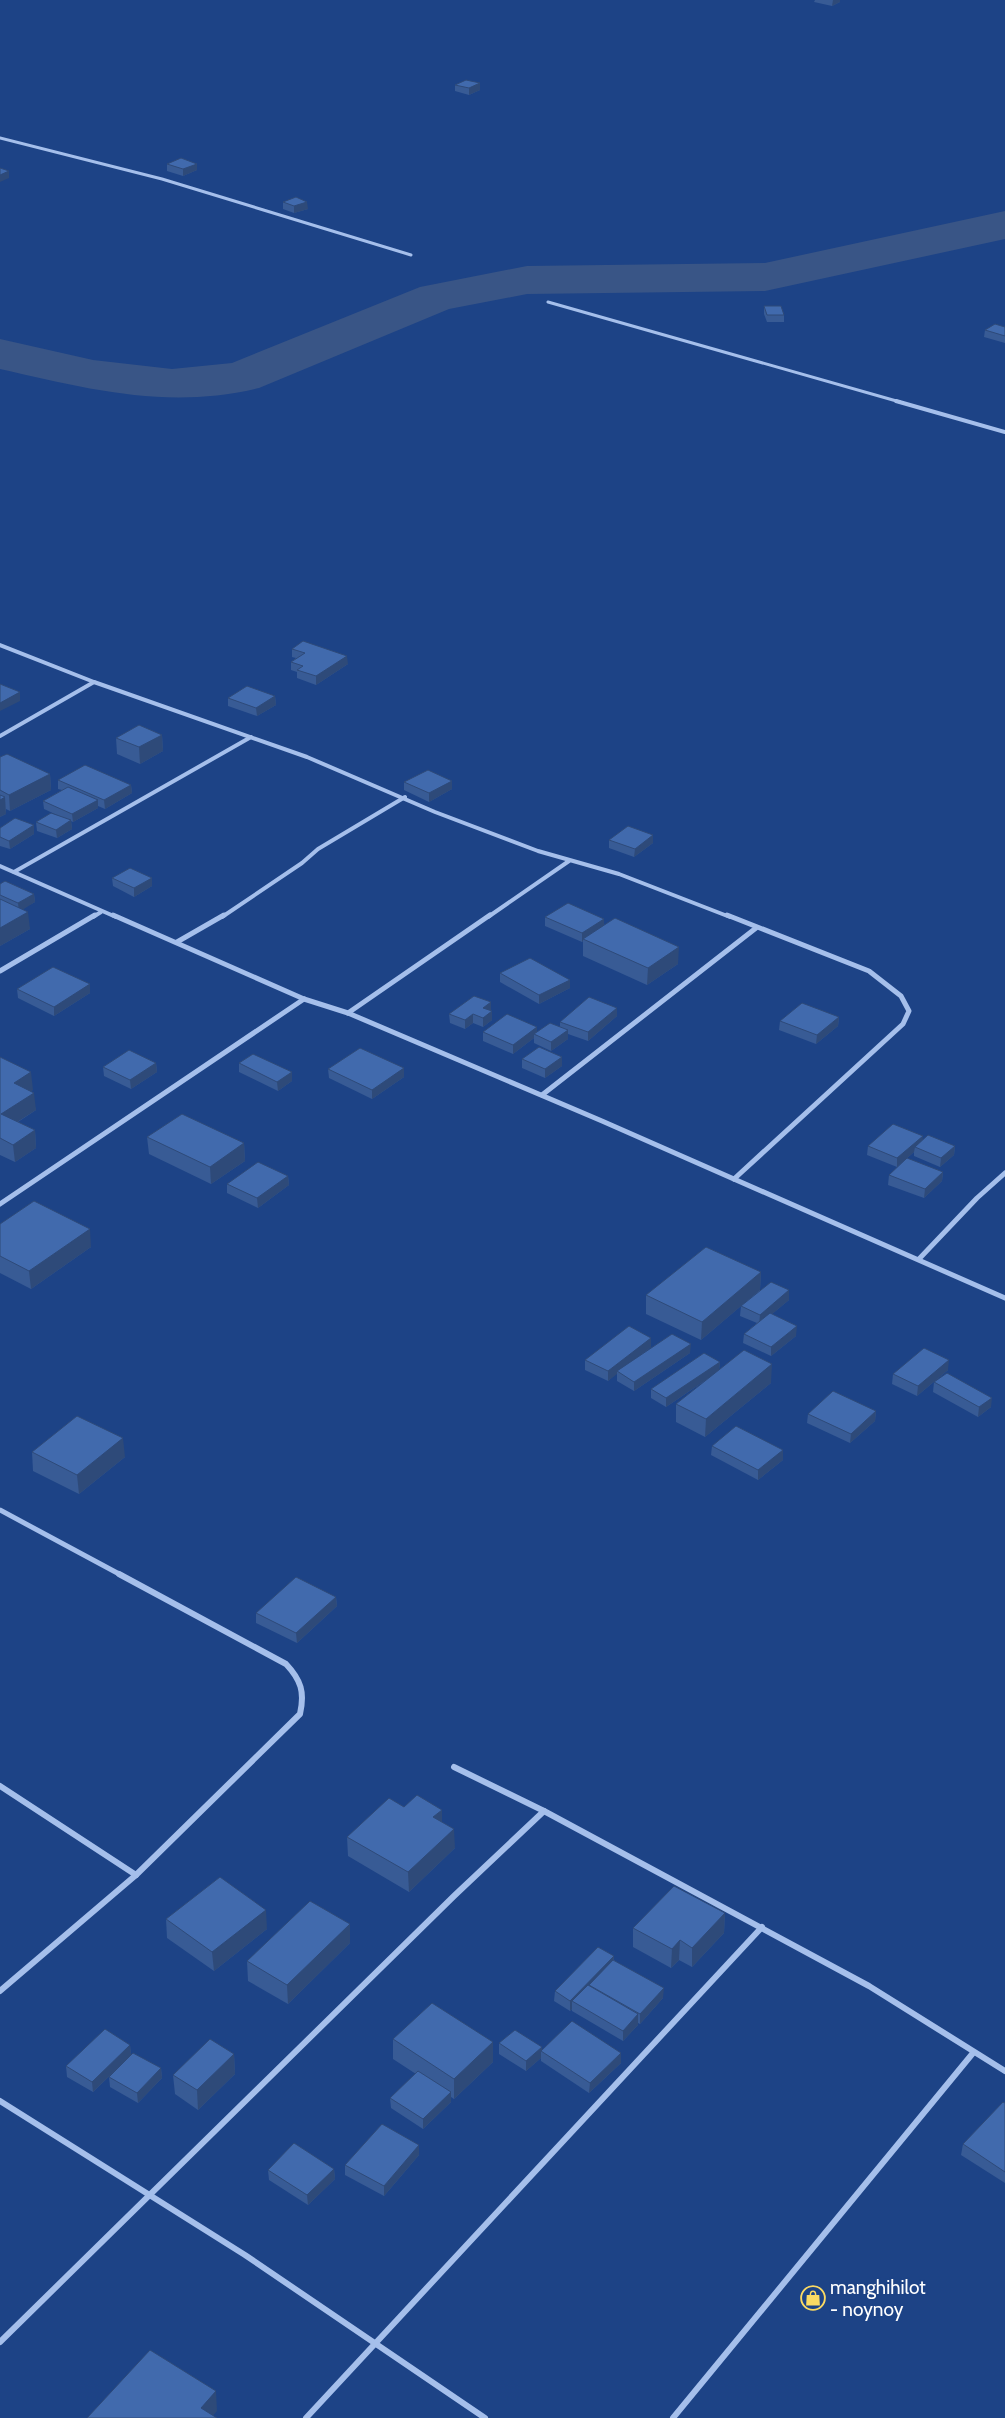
<svg xmlns="http://www.w3.org/2000/svg" width="1005" height="2418" font-family="Cabin,sans-serif">
	<style>
		.lines { fill: none; stroke-linecap: round; stroke-linejoin: round }
		.river { fill: #395586; fill-rule: evenodd }
		.minor-far3 { stroke: #a5bfeb; stroke-width: 3 }
		.minor-far2 { stroke: #a5bfeb; stroke-width: 4 }
		.minor-far1 { stroke: #a5bfeb; stroke-width: 5 }
		.minor { stroke: #a5bfeb; stroke-width: 6 }
		.wall { fill: #385b95 }
		.shaded-wall { fill: #2e4a79 }
		.building { fill: #416aad; stroke: #2e4a79 }
		.labels { text-anchor: middle; stroke-width: 4; stroke-linejoin: round; paint-order: stroke }
		.near-poi-label { font-size: 19px; fill: #fff; stroke: #1d4386; text-anchor: start }
	</style>
	<rect width="100%" height="100%" fill="#1d4386"/>
	<g class="lines">
		<path class="river" d="M 1005,211 L 1005,239 L 765,291 L 527,294 L 449,309 L 259,388 C 168,410 88,389 0,369 L 0,339 L 93,360 L 172,369 L 232,363 L 420,287 L 527,266 L 765,263 Z"/>
		<g class="minor-far3">
			<polyline points="0,138 162,179 411,255"/>
			<polyline points="548,302 900,402"/>
		</g>
		<g class="minor-far2">
			<polyline points="896,401 1005,432"/>
			<polyline points="0,645 94,682 307,757 435,812 538,851 619,874 730,917"/>
			<polyline points="0,736 94,682"/>
			<polyline points="0,866 116,917"/>
			<polyline points="14,872 251,737"/>
			<polyline points="93,917 101,912"/>
			<polyline points="222,917 302,863 318,849 405,797"/>
			<polyline points="488,917 569,861"/>
		</g>
		<g class="minor-far1">
			<polyline points="113,915 304,999 348,1013 602,1121 1005,1298"/>
			<polyline points="727,915 869,971 901,996 909,1011 903,1024 734,1179"/>
			<polyline points="177,942 224,915"/>
			<polyline points="0,971 95,915"/>
			<polyline points="348,1013 490,915"/>
			<polyline points="542,1095 756,928"/>
			<polyline points="0,1204 304,999"/>
			<polyline points="919,1259 977,1198 1005,1173"/>
			<polyline points="0,1510 121,1575"/>
		</g>
		<g class="minor">
			<polyline points="0,1786 136,1875"/>
			<polyline points="544,1811 869,1986 1005,2071"/>
			<path d="M 0,1991 L 136,1875 L 300,1714 C 305,1692 301,1680 286,1664 L 119,1574"/>
			<polyline points="0,2101 245,2255 485,2418"/>
			<polyline points="0,2342 454,1896 544,1811 454,1767"/>
			<polyline points="306,2418 762,1927"/>
			<polyline points="673,2418 973,2053"/>
		</g>
	</g>
	<g class="wall">
		<polygon points="815,0 840,0 840,2 832,6 814,2"/>
		<polygon points="480,83 480,90 469,95 455,91 455,85"/>
		<polygon points="167,164 197,164 197,170 183,176 167,171"/>
		<polygon points="283,202 308,209 294,213 283,209"/>
		<polygon points="764,306 784,315 784,322 767,322 764,314"/>
		<polygon points="1005,327 1005,343 984,337 985,330"/>
		<polygon points="292,649 348,664 316,685 297,678 297,672 291,670 291,662 296,658 292,657"/>
		<polygon points="275,696 276,705 257,716 228,706 228,698"/>
		<polygon points="162,735 163,751 140,764 117,754 116,738"/>
		<polygon points="0,757 50,774 51,790 10,811 6,809 6,814 0,817"/>
		<polygon points="58,780 131,785 132,793 105,809 98,806 98,808 73,822 71,821 72,829 57,838 37,831 36,822 59,816 44,809 43,801 62,790 58,789"/>
		<polygon points="404,782 452,789 429,802 404,790"/>
		<polygon points="34,825 34,834 10,849 0,846 0,828"/>
		<polygon points="653,835 653,843 634,857 609,848 609,840"/>
		<polygon points="112,878 152,878 152,886 134,897 113,886"/>
		<polygon points="0,884 34,894 35,902 22,909 30,929 0,946"/>
		<polygon points="545,917 604,919 604,925 678,964 647,985 583,956 583,941 582,942 545,926"/>
		<polygon points="500,973 570,988 539,1004 500,982"/>
		<polygon points="17,989 90,993 54,1016 18,998"/>
		<polygon points="491,1002 491,1011 492,1020 483,1027 473,1023 465,1029 450,1023 449,1014"/>
		<polygon points="617,1008 617,1016 588,1041 568,1034 568,1039 551,1051 534,1043 534,1038 513,1054 483,1041 483,1032 537,1032 560,1027 560,1022"/>
		<polygon points="839,1017 838,1026 816,1044 779,1030 780,1021"/>
		<polygon points="0,1057 33,1090 30,1091 36,1110 18,1122 35,1130 36,1148 15,1162 0,1155"/>
		<polygon points="562,1057 562,1066 545,1078 522,1068 522,1059"/>
		<polygon points="156,1063 157,1072 131,1089 104,1076 103,1067"/>
		<polygon points="239,1063 292,1072 292,1081 278,1091 239,1072"/>
		<polygon points="328,1069 404,1077 372,1099 329,1078"/>
		<polygon points="147,1137 244,1143 245,1161 211,1184 149,1154"/>
		<polygon points="922,1140 955,1146 954,1155 940,1167 914,1156 914,1152 897,1167 867,1155 868,1146"/>
		<polygon points="943,1172 942,1181 924,1198 888,1185 889,1175"/>
		<polygon points="288,1176 289,1185 258,1208 227,1193 227,1184"/>
		<polygon points="0,1224 91,1247 31,1289 0,1273"/>
		<polygon points="761,1272 760,1290 789,1290 789,1300 772,1314 796,1336 771,1356 743,1343 744,1334 757,1323 740,1316 741,1306 701,1340 646,1314 646,1295"/>
		<polygon points="651,1347 640,1356 690,1353 634,1391 617,1381 617,1373 608,1381 585,1370 585,1360"/>
		<polygon points="720,1362 719,1370 771,1383 705,1437 676,1422 676,1404 706,1380 666,1407 651,1398 651,1389"/>
		<polygon points="948,1370 917,1396 892,1384 893,1374"/>
		<polygon points="934,1382 991,1407 978,1417 933,1392"/>
		<polygon points="876,1411 875,1421 850,1443 807,1423 808,1414"/>
		<polygon points="712,1446 783,1450 783,1460 758,1480 711,1455"/>
		<polygon points="32,1452 125,1457 79,1494 33,1471"/>
		<polygon points="336,1597 337,1606 297,1643 256,1623 256,1613"/>
		<polygon points="404,1807 442,1810 442,1822 455,1848 409,1892 348,1856 347,1837"/>
		<polygon points="725,1913 724,1933 692,1967 679,1960 671,1968 633,1947 633,1928"/>
		<polygon points="166,1919 267,1929 214,1971 167,1938"/>
		<polygon points="350,1943 288,2004 248,1981 247,1961"/>
		<polygon points="614,1956 614,1960 663,1998 640,2024 638,2023 638,2025 623,2041 572,2011 572,2009 570,2011 554,2001 555,1991"/>
		<polygon points="393,2039 493,2042 493,2062 454,2099 451,2097 451,2102 423,2129 391,2108 390,2098 416,2074 393,2059"/>
		<polygon points="499,2043 542,2047 542,2049 621,2053 621,2063 589,2093 541,2061 541,2058 526,2071 499,2054"/>
		<polygon points="130,2045 131,2055 161,2068 162,2078 138,2103 110,2087 109,2077 121,2065 93,2092 67,2077 66,2066"/>
		<polygon points="234,2054 235,2074 198,2110 175,2094 173,2075"/>
		<polygon points="1005,2103 1005,2183 961,2155 963,2144"/>
		<polygon points="419,2145 419,2155 384,2196 345,2175 345,2165"/>
		<polygon points="334,2169 335,2179 308,2205 269,2180 268,2170"/>
	</g>
	<g class="shaded-wall">
		<polygon points="833,0 840,0 840,2 832,6"/>
		<polygon points="480,83 480,90 469,95 469,88"/>
		<polygon points="197,164 197,170 183,176 183,169"/>
		<polygon points="9,171 9,178 0,182 0,175"/>
		<polygon points="307,202 308,209 294,213 294,206"/>
		<polygon points="347,656 348,664 316,685 316,676"/>
		<polygon points="20,692 20,701 0,711 0,703"/>
		<polygon points="275,696 276,705 257,716 256,708"/>
		<polygon points="162,735 163,751 140,764 139,747"/>
		<polygon points="50,774 51,790 10,811 9,795"/>
		<polygon points="452,781 452,789 429,802 429,793"/>
		<polygon points="131,785 132,793 105,809 104,800"/>
		<polygon points="5,797 6,814 0,817 0,800"/>
		<polygon points="98,800 98,808 73,822 72,814"/>
		<polygon points="71,820 72,829 57,838 56,830"/>
		<polygon points="34,825 34,834 10,849 9,841"/>
		<polygon points="653,835 653,843 634,857 635,849"/>
		<polygon points="152,878 152,886 134,897 134,888"/>
		<polygon points="34,894 35,902 19,912 18,903"/>
		<polygon points="28,912 30,929 0,946 0,928"/>
		<polygon points="604,919 604,928 583,939 583,941 582,942 582,933"/>
		<polygon points="679,947 678,964 647,985 648,968"/>
		<polygon points="570,980 570,988 539,1004 539,995"/>
		<polygon points="90,984 90,993 54,1016 54,1007"/>
		<polygon points="491,1002 491,1011 483,1008"/>
		<polygon points="617,1008 617,1016 588,1041 588,1032"/>
		<polygon points="492,1011 492,1020 483,1027 483,1018"/>
		<polygon points="473,1014 473,1023 465,1029 465,1020"/>
		<polygon points="839,1017 838,1026 816,1044 817,1035"/>
		<polygon points="537,1027 537,1036 534,1034 534,1038 513,1054 513,1045"/>
		<polygon points="568,1030 568,1039 551,1051 551,1042"/>
		<polygon points="562,1057 562,1066 545,1078 545,1069"/>
		<polygon points="156,1063 157,1072 131,1089 130,1080"/>
		<polygon points="404,1068 404,1077 372,1099 372,1090"/>
		<polygon points="31,1072 33,1090 15,1101 14,1083"/>
		<polygon points="292,1072 292,1081 278,1091 277,1082"/>
		<polygon points="34,1093 36,1110 3,1131 1,1114"/>
		<polygon points="35,1130 36,1148 15,1162 13,1145"/>
		<polygon points="923,1136 922,1145 915,1147 914,1152 897,1167 897,1158"/>
		<polygon points="244,1143 245,1161 211,1184 210,1167"/>
		<polygon points="955,1146 954,1155 940,1167 941,1158"/>
		<polygon points="943,1172 942,1181 924,1198 925,1189"/>
		<polygon points="288,1176 289,1185 258,1208 257,1198"/>
		<polygon points="90,1229 91,1247 31,1289 29,1271"/>
		<polygon points="761,1272 760,1290 701,1340 702,1322"/>
		<polygon points="789,1290 789,1300 759,1325 760,1315"/>
		<polygon points="797,1326 796,1336 771,1356 771,1347"/>
		<polygon points="651,1338 651,1347 619,1372 617,1371 617,1374 608,1381 608,1371"/>
		<polygon points="691,1344 690,1353 634,1391 634,1382"/>
		<polygon points="949,1360 948,1370 917,1396 918,1386"/>
		<polygon points="720,1362 719,1371 666,1407 666,1398"/>
		<polygon points="772,1364 771,1383 705,1437 706,1419"/>
		<polygon points="992,1398 991,1407 978,1417 979,1407"/>
		<polygon points="876,1411 875,1421 850,1443 851,1434"/>
		<polygon points="123,1438 125,1457 79,1494 77,1475"/>
		<polygon points="783,1450 783,1460 758,1480 758,1470"/>
		<polygon points="336,1597 337,1606 297,1643 296,1633"/>
		<polygon points="442,1810 442,1829 433,1817"/>
		<polygon points="454,1829 455,1848 409,1892 408,1872"/>
		<polygon points="266,1910 267,1929 214,1971 212,1952"/>
		<polygon points="725,1913 724,1933 692,1967 692,1948"/>
		<polygon points="350,1924 350,1943 288,2004 287,1985"/>
		<polygon points="680,1940 679,1960 671,1968 672,1949"/>
		<polygon points="614,1956 613,1967 589,1985 589,1991 572,2001 572,2009 570,2011 570,2001"/>
		<polygon points="664,1988 663,1998 640,2024 640,2014"/>
		<polygon points="638,2014 638,2025 623,2041 623,2031"/>
		<polygon points="493,2042 493,2062 454,2099 454,2079"/>
		<polygon points="130,2045 131,2055 93,2092 92,2082"/>
		<polygon points="542,2047 542,2051 541,2051 541,2058 526,2071 526,2061"/>
		<polygon points="621,2053 621,2063 589,2093 590,2083"/>
		<polygon points="234,2054 235,2074 198,2110 197,2090"/>
		<polygon points="161,2068 162,2078 138,2103 137,2093"/>
		<polygon points="451,2092 451,2102 423,2129 423,2119"/>
		<polygon points="419,2145 419,2155 384,2196 384,2186"/>
		<polygon points="334,2169 335,2179 308,2205 307,2195"/>
		<polygon points="216,2391 217,2411 211,2418 201,2408"/>
	</g>
	<g class="building">
		<polygon points="466,80 480,83 469,88 455,85"/>
		<polygon points="181,158 197,164 183,169 167,164"/>
		<polygon points="0,168 9,171 0,175"/>
		<polygon points="296,197 307,202 294,206 283,202"/>
		<polygon points="764,306 781,306 784,315 767,315"/>
		<polygon points="995,324 1005,327 1005,336 985,330"/>
		<polygon points="303,641 347,656 316,676 297,670 303,666 291,662 305,653 292,649"/>
		<polygon points="0,684 20,692 0,703"/>
		<polygon points="247,686 275,696 256,708 228,698"/>
		<polygon points="139,725 162,735 139,747 116,738"/>
		<polygon points="7,754 50,774 9,795 0,790 0,757"/>
		<polygon points="85,765 131,785 104,800 58,780"/>
		<polygon points="428,770 452,781 429,793 404,782"/>
		<polygon points="68,787 98,800 72,814 43,801"/>
		<polygon points="0,795 5,797 0,800"/>
		<polygon points="51,813 71,820 56,830 36,822"/>
		<polygon points="15,818 34,825 9,841 0,837 0,828"/>
		<polygon points="628,826 653,835 635,849 609,840"/>
		<polygon points="130,868 152,878 134,888 112,878"/>
		<polygon points="5,881 34,894 18,903 0,895 0,884"/>
		<polygon points="0,899 28,912 0,928"/>
		<polygon points="568,903 604,919 582,933 545,917"/>
		<polygon points="615,918 679,947 648,968 583,939"/>
		<polygon points="530,958 570,980 539,995 500,973"/>
		<polygon points="53,967 90,984 54,1007 17,989"/>
		<polygon points="474,996 491,1002 483,1008 492,1011 483,1018 473,1014 465,1020 449,1014"/>
		<polygon points="589,997 617,1008 588,1032 560,1022"/>
		<polygon points="802,1003 839,1017 817,1035 780,1021"/>
		<polygon points="507,1014 537,1027 513,1045 483,1032"/>
		<polygon points="550,1023 568,1030 551,1042 534,1034"/>
		<polygon points="539,1047 562,1057 545,1069 522,1059"/>
		<polygon points="360,1048 404,1068 372,1090 328,1069"/>
		<polygon points="129,1050 156,1063 130,1080 103,1067"/>
		<polygon points="253,1054 292,1072 277,1082 239,1063"/>
		<polygon points="0,1057 31,1072 14,1083 34,1093 1,1114 35,1130 13,1145 0,1138"/>
		<polygon points="182,1114 244,1143 210,1167 147,1137"/>
		<polygon points="893,1124 923,1136 897,1158 868,1146"/>
		<polygon points="928,1135 955,1146 941,1158 915,1147"/>
		<polygon points="907,1158 943,1172 925,1189 889,1175"/>
		<polygon points="258,1162 288,1176 257,1198 227,1184"/>
		<polygon points="34,1201 90,1229 29,1271 0,1256 0,1224"/>
		<polygon points="706,1247 761,1272 702,1322 646,1295"/>
		<polygon points="771,1282 789,1290 760,1315 741,1306"/>
		<polygon points="770,1313 797,1326 771,1347 744,1334"/>
		<polygon points="629,1326 651,1338 608,1371 585,1360"/>
		<polygon points="672,1334 691,1344 634,1382 617,1371"/>
		<polygon points="924,1348 949,1360 918,1386 893,1374"/>
		<polygon points="744,1350 772,1364 706,1419 676,1404"/>
		<polygon points="704,1353 720,1362 666,1398 651,1389"/>
		<polygon points="947,1373 992,1398 979,1407 934,1382"/>
		<polygon points="833,1391 876,1411 851,1434 808,1414"/>
		<polygon points="77,1416 123,1438 77,1475 32,1452"/>
		<polygon points="736,1426 783,1450 758,1470 712,1446"/>
		<polygon points="296,1577 336,1597 296,1633 256,1613"/>
		<polygon points="417,1795 442,1810 433,1817 454,1829 408,1872 347,1837 389,1798 404,1807"/>
		<polygon points="220,1877 266,1910 212,1952 166,1919"/>
		<polygon points="674,1886 725,1913 692,1948 680,1940 672,1949 633,1928"/>
		<polygon points="310,1901 350,1924 287,1985 247,1961"/>
		<polygon points="598,1947 614,1956 570,2001 555,1991"/>
		<polygon points="613,1960 664,1988 640,2014 589,1985"/>
		<polygon points="588,1985 638,2014 623,2031 572,2001"/>
		<polygon points="432,2003 493,2042 454,2079 393,2039"/>
		<polygon points="572,2021 621,2053 590,2083 541,2051"/>
		<polygon points="105,2029 130,2045 92,2082 66,2066"/>
		<polygon points="515,2030 542,2047 526,2061 499,2043"/>
		<polygon points="210,2039 234,2054 197,2090 173,2075"/>
		<polygon points="133,2053 161,2068 137,2093 109,2077"/>
		<polygon points="418,2071 451,2092 423,2119 390,2098"/>
		<polygon points="1003,2102 1005,2103 1005,2172 963,2144"/>
		<polygon points="382,2124 419,2145 384,2186 345,2165"/>
		<polygon points="294,2143 334,2169 307,2195 268,2170"/>
		<polygon points="150,2350 216,2391 201,2408 217,2418 87,2418"/>
	</g>
	<defs>
		<g id="shop-ring" transform="scale(1.25)"><circle r="9.5" fill="#1d4386" stroke="#fbda63" stroke-width="1.5"/><path d="M-5-2.5h2.3a2.7 3.5 0 0 1 5.4 0H5L5.5 6h-11ZM-1.5-2.5h3a1.5 2.3 0 0 0-3 0Z" fill="#fbda63"/></g>
	</defs>
	<g fill-rule="evenodd">
		<use href="#shop-ring" x="813" y="2298"/>
	</g>
	<g class="labels">
		<g class="near-poi-label">
			<text x="830" y="2294">manghihilot<tspan x="830" dy="22">- noynoy</tspan></text>
		</g>
	</g>
</svg>
